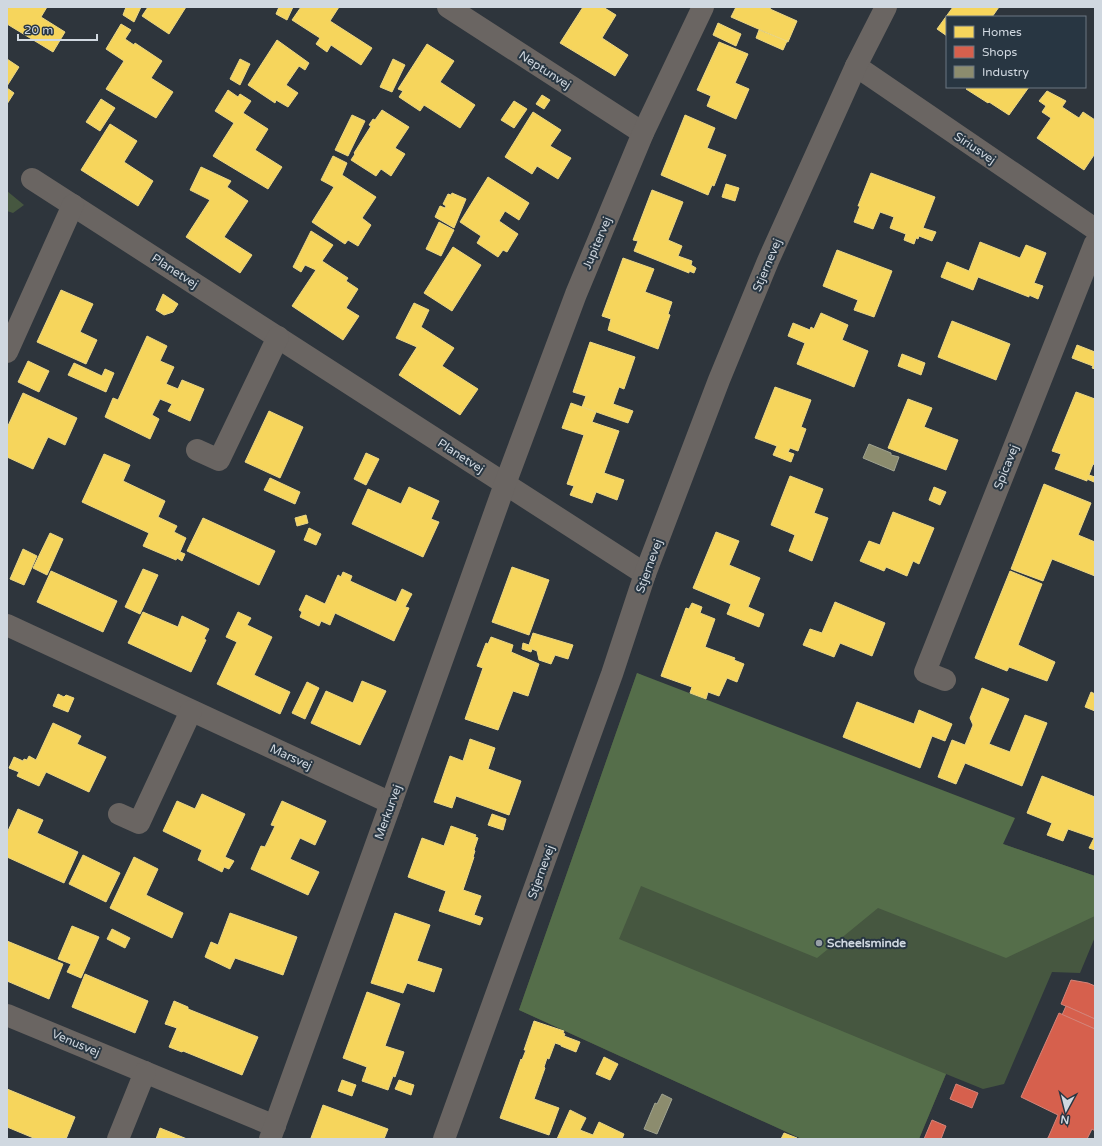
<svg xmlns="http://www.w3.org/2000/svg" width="1102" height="1146" font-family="'Varela Round',sans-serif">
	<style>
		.green { fill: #465740 }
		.forest { fill: #556e4a }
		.homes { fill: #f6d55c; stroke: #ebd684 }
		.shops { fill: #d6604d; stroke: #d48479 }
		.industry { fill: #8c8c6e; stroke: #a0a390 }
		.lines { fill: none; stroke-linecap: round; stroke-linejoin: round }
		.street { stroke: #6a6562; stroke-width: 22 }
		.poi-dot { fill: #979fa7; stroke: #283642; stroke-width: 1.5 }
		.labels { text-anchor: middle; stroke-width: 4; stroke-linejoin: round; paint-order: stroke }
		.street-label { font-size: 12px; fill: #d0d8e0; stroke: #283642 }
		.poi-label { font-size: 12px; font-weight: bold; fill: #d0d8e0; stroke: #283642; text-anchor: start }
	</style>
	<rect width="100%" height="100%" fill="#2e353c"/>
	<g class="green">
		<polygon points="7,191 24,205 13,213 7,211"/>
		<polygon points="637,673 1003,844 1095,876 1095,937 1080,973 1052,972 1004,1084 983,1089 946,1074 919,1139 802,1139 519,1010"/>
	</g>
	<polygon class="forest" points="637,673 1015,818 1003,844 1095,876 1095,916 1006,958 878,908 817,958 641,886 619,939 946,1074 919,1139 802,1139 519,1010"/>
	<g class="homes">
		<polygon points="9,7 47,7 41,17 65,32 53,52 7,24 7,10"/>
		<polygon points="126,7 141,7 134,22 123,15"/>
		<polygon points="148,7 186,7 169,34 142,16"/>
		<polygon points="279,7 293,7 287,20 276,14"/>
		<polygon points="301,7 339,7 330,21 372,48 361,65 331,45 327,52 316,44 320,38 292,20"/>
		<polygon points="583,7 603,7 616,15 602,38 628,55 615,76 560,43"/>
		<polygon points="736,7 771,7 770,9 797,21 788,42 731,17"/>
		<polygon points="953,7 999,7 992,17 947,17 947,36 937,29"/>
		<polygon points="718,23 741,34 736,46 713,35"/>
		<polygon points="121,24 131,30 125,39 134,45 135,43 162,61 151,78 173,92 156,118 106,89 124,61 106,49"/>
		<polygon points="759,30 787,41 783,50 756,38"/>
		<polygon points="277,40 309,63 305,70 299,66 286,85 298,93 288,107 276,100 275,103 248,85"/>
		<polygon points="719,42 748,54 735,83 749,89 736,119 707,106 711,96 697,90"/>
		<polygon points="427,44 454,61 440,82 475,105 460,128 424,105 420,111 399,97 403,91 398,89"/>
		<polygon points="7,59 19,67 7,86"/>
		<polygon points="240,59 250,64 240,85 230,79"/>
		<polygon points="393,59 405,65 392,92 380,87"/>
		<polygon points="968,87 1029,87 1009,115 989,102 988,103 966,89"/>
		<polygon points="7,88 14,93 7,104"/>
		<polygon points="228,90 238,97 240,94 251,101 243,113 268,129 255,150 282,167 268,189 213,156 234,123 215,111"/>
		<polygon points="1047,91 1066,101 1062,107 1079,118 1083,112 1095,120 1095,156 1094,155 1084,170 1037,138 1051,118 1042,112 1046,106 1039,101"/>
		<polygon points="542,95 550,100 544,109 536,104"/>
		<polygon points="101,99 115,108 100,131 86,122"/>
		<polygon points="514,101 527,109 514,128 501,120"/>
		<polygon points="382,110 409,127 395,148 405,154 391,176 381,169 376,176 351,160 355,154 354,153 371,126 369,125 373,119 375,120"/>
		<polygon points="533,112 561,130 550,146 571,158 558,179 537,166 532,174 505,157"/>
		<polygon points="352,115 365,121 348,156 335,150"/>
		<polygon points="685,115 715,128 707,148 726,155 714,186 712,185 708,195 661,175"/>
		<polygon points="110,124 137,141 124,162 153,181 138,206 81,170"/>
		<polygon points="333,156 347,163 342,175 376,197 362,218 371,225 358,246 348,240 345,244 312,222 334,187 321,180"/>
		<polygon points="201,167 231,181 227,187 248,201 224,237 252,255 240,273 186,237 210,200 190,190"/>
		<polygon points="871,173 935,197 923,228 936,232 932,241 919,236 918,239 916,238 914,244 904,240 906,234 890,228 894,217 880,212 873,229 854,222 860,206 858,206"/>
		<polygon points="488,177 529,203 519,220 505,211 499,221 518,234 507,252 503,250 498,257 477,243 481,236 460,222"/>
		<polygon points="726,184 739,188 735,201 722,197"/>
		<polygon points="652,190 683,202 668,240 682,246 678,256 692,261 691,265 696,268 694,273 689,271 689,273 634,251 638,241 633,240"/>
		<polygon points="452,193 466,199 454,228 435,217 440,206 445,208 446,206 443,204 448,194 451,195"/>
		<polygon points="439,222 454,230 441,256 426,249"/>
		<polygon points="311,231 333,245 322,261 348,278 346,281 358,289 346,308 359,316 343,340 292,306 316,270 305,265 301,272 293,267"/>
		<polygon points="980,242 1020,258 1026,245 1046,253 1034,283 1043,286 1038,299 1029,295 1029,297 978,277 973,290 941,277 947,262 969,271"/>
		<polygon points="453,247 481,265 452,311 424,293"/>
		<polygon points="837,250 892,271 874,317 854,310 858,300 823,286"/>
		<polygon points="623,258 654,269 645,292 672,302 668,314 670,315 658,349 608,330 611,319 602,316"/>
		<polygon points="61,290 93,304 80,332 97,340 86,364 37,342"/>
		<polygon points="163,294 178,304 173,312 164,315 156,310"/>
		<polygon points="414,303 429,310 421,327 454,348 442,366 478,389 460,415 399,375 417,347 396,338"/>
		<polygon points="821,313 848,325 842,340 868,351 854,387 797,364 805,343 788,336 793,323 810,330 811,327 814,329"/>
		<polygon points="952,321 1010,344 996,380 938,357"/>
		<polygon points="147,336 167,346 160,361 174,367 166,384 178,389 182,380 204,389 190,421 168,411 172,404 160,399 152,415 159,419 150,439 105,417 113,398 118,400"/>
		<polygon points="590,342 635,357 624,389 619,387 613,404 633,411 628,423 582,407 586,396 573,392"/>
		<polygon points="1077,345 1095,352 1095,369 1092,368 1093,366 1072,358"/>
		<polygon points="902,354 925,363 921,375 898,366"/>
		<polygon points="28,361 49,371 39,392 18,382"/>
		<polygon points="74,363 102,376 105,369 114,373 106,392 68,375"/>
		<polygon points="775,387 811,400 801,427 806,429 798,451 790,448 788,452 794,454 791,462 773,455 777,446 755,438"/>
		<polygon points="1076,392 1095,399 1095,465 1093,464 1089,475 1095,477 1094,482 1087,479 1087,481 1055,469 1061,454 1052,451"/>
		<polygon points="23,393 77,418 65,445 48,437 33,469 7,457 7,428"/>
		<polygon points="908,399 932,408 924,427 958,440 946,470 888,448"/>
		<polygon points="571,403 596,412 592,422 619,431 604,473 624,480 617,500 596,492 592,503 570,495 574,486 567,484 584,435 562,428"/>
		<polygon points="269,411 303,427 280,478 245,462"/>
		<polygon points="366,453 379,459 366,485 354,479"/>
		<polygon points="104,454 130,465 123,481 165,501 158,517 177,526 174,532 186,538 180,552 185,554 182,561 177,558 176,560 143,546 149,533 82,502"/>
		<polygon points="790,476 823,489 814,513 828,518 812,561 789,551 795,535 771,525"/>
		<polygon points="270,478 300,492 295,504 264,490"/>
		<polygon points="1044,484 1091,503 1078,535 1095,542 1095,576 1052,559 1043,581 1011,569"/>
		<polygon points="409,487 439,501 431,519 439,522 423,557 352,524 368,489 401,504"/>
		<polygon points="934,487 946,492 940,505 929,500"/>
		<polygon points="893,512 934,528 919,564 913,561 907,576 886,567 884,571 860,561 869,541 880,545"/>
		<polygon points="306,515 308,523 297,526 295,518"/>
		<polygon points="203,518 275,551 259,585 187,551"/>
		<polygon points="309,528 321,534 316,545 304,540"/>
		<polygon points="716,532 739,541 729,565 760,578 748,607 764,614 759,627 727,614 731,604 693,588"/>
		<polygon points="50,533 63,539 47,575 33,568"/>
		<polygon points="23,549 37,556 24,585 10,579"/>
		<polygon points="512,567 549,580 529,635 492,622"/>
		<polygon points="143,569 158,575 140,614 125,607"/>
		<polygon points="51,571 117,601 103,632 37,602"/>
		<polygon points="1010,571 1042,584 1018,645 1055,662 1047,681 1009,667 1007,671 975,658"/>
		<polygon points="343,572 352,576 350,581 396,602 402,589 412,594 405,607 409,608 394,641 335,613 330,625 321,621 319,626 300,617 302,612 299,610 306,595 325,604 338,575 341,577"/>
		<polygon points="835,602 885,623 872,656 840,643 834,657 803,645 810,629 822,633"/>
		<polygon points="692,603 702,607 700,613 715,619 705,647 735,658 734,660 744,664 737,682 727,678 719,696 708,692 706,699 690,693 692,687 661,676 686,608 689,609"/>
		<polygon points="143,612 178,627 182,616 209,629 204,639 206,640 191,672 128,643"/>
		<polygon points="238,612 251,618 247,625 272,637 254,675 290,692 280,714 217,684 237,642 226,637"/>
		<polygon points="533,633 573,645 568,659 555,655 551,664 539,660 537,651 532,649 531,652 522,649 523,643 529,645"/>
		<polygon points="491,637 513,645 511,652 539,664 528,696 513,691 498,730 465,719 483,668 477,666 486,643 488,644"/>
		<polygon points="362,681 386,691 360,745 311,723 326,691 353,703"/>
		<polygon points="307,682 319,688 305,719 292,713"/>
		<polygon points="982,688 1009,699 989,744 1010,752 1025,715 1047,723 1022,786 965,763 956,784 938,777 952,740 965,745 973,725 970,718"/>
		<polygon points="1091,692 1095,694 1095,711 1085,707"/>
		<polygon points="58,694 64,697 66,695 74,698 68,712 53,706"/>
		<polygon points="857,702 914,724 919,710 952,724 945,741 932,736 920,768 843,737"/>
		<polygon points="53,723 81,736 77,744 106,757 89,792 46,772 39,786 17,776 19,772 9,768 14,757 23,761 24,759 27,760 29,756 36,760"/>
		<polygon points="470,739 495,748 488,769 521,781 509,815 456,796 452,808 434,802 450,756 463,761"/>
		<polygon points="1042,776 1095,797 1095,850 1089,848 1094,838 1068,829 1063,841 1047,835 1052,823 1027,813"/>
		<polygon points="202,794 245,814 225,857 234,861 229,869 224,867 222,872 198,860 202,850 163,831 177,801 195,809"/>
		<polygon points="282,801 326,821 315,845 300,838 290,859 319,872 308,895 251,869 261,846 265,847 275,826 271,825"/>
		<polygon points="18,809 43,820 37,833 78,852 64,883 7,857 7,833"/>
		<polygon points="492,814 506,819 503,830 488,825"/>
		<polygon points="451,826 476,835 475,837 478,838 474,850 475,851 473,857 474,857 463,890 481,896 474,915 483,918 480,925 439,911 446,891 408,877 422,838 444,846"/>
		<polygon points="83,855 120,873 106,902 69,884"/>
		<polygon points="134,857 158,869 146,895 183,913 172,938 110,908"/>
		<polygon points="230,913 297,937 283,975 235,958 230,969 205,957 211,942 218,945"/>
		<polygon points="395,913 430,925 417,961 442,969 434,992 407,983 403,993 371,983"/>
		<polygon points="72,926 99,937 81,978 67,972 71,964 58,959"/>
		<polygon points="112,929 130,938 125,948 107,939"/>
		<polygon points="7,941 63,964 49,999 7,981"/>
		<polygon points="85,974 148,1001 135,1033 72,1007"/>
		<polygon points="367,992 400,1004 385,1046 404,1052 395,1077 393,1076 388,1090 362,1081 367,1067 343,1058"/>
		<polygon points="174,1001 188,1007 188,1009 258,1037 242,1075 183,1051 182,1052 169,1047 177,1028 165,1024"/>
		<polygon points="534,1021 564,1031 563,1033 565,1034 564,1036 580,1042 576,1052 561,1046 561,1045 555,1043 549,1059 547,1058 544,1067 545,1068 534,1099 559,1108 549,1135 500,1118 521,1059 522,1060 526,1050 524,1050"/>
		<polygon points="604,1057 618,1064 610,1080 596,1074"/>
		<polygon points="342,1080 356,1085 352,1096 338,1091"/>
		<polygon points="399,1080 414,1085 411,1095 395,1089"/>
		<polygon points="7,1089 75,1117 66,1139 36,1139 7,1127"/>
		<polygon points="323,1105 388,1129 384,1139 314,1139 311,1138"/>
		<polygon points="570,1110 586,1118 580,1130 593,1135 599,1122 624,1134 622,1139 557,1139"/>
		<polygon points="160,1128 187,1139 156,1139"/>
		<polygon points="784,1133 797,1138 796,1139 781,1139"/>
	</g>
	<g class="shops">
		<polygon points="1071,980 1088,983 1095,986 1095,1019 1061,1004"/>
		<polygon points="1066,1006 1095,1019 1095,1029 1062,1015"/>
		<polygon points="1059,1013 1095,1029 1095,1131 1092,1129 1087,1139 1046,1139 1048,1138 1058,1115 1021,1097"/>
		<polygon points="956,1084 978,1093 972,1108 950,1099"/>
		<polygon points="932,1120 946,1126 941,1139 924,1139"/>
	</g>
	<g class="industry">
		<polygon points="869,444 891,453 891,455 899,457 894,471 863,458"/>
		<polygon points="662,1094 672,1099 657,1134 644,1129 655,1103 657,1104"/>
	</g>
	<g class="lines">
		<g class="street">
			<polyline points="448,7 643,133"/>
			<polyline points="856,66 1095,229"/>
			<polyline points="32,179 645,574"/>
			<polyline points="7,352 73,205"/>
			<polyline points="197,450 219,460 278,337"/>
			<polyline points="7,625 391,803"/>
			<polyline points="945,680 925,672 1095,243"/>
			<polyline points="119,814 139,823 191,711"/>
			<polyline points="7,1015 275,1126"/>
			<polyline points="118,1139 145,1072"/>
			<polyline points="270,1139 391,803 505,484 576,294 643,133 703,7"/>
			<polyline points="444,1139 612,674 645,574 719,380 768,261 856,66 886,7"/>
		</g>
	</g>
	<circle class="poi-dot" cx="819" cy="943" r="4"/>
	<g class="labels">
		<g class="street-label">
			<text transform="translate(545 70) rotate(33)" y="4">Neptunvej</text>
			<text transform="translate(975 148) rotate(34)" y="4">Siriusvej</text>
			<text transform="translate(597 243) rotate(-67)" y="4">Jupitervej</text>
			<text transform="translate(767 265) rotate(-67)" y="4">Stjernevej</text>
			<text transform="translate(175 271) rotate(33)" y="4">Planetvej</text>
			<text transform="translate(461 456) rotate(33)" y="4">Planetvej</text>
			<text transform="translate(1006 467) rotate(-68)" y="4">Spicavej</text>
			<text transform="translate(649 566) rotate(-70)" y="4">Stjernevej</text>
			<text transform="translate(291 757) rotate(25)" y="4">Marsvej</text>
			<text transform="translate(388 812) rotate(-70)" y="4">Merkurvej</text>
			<text transform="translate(541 872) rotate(-70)" y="4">Stjernevej</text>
			<text transform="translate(76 1043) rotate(23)" y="4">Venusvej</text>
		</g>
		<g class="poi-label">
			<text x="827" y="947">Scheelsminde</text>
		</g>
	</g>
	<rect width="1102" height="1146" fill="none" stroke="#d0d8e0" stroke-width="16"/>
	<rect x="946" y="16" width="140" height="72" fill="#283642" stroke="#6b7781"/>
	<rect x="954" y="26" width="20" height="12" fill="#f6d55c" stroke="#6b7781"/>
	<text x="982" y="36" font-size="12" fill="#d0d8e0">Homes</text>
	<rect x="954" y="46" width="20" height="12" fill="#d6604d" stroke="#6b7781"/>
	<text x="982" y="56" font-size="12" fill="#d0d8e0">Shops</text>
	<rect x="954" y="66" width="20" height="12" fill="#8c8c6e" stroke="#6b7781"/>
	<text x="982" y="76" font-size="12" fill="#d0d8e0">Industry</text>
	<g transform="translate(1066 1110) rotate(187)" stroke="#283642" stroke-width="3" paint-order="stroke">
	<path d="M0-3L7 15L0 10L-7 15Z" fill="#d0d8e0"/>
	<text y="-6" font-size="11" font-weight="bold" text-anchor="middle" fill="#d0d8e0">N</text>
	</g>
	<path d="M18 34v6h79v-6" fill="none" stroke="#d0d8e0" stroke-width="2"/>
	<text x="24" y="34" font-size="12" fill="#d0d8e0" stroke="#283642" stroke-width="3" paint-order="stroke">20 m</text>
</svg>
